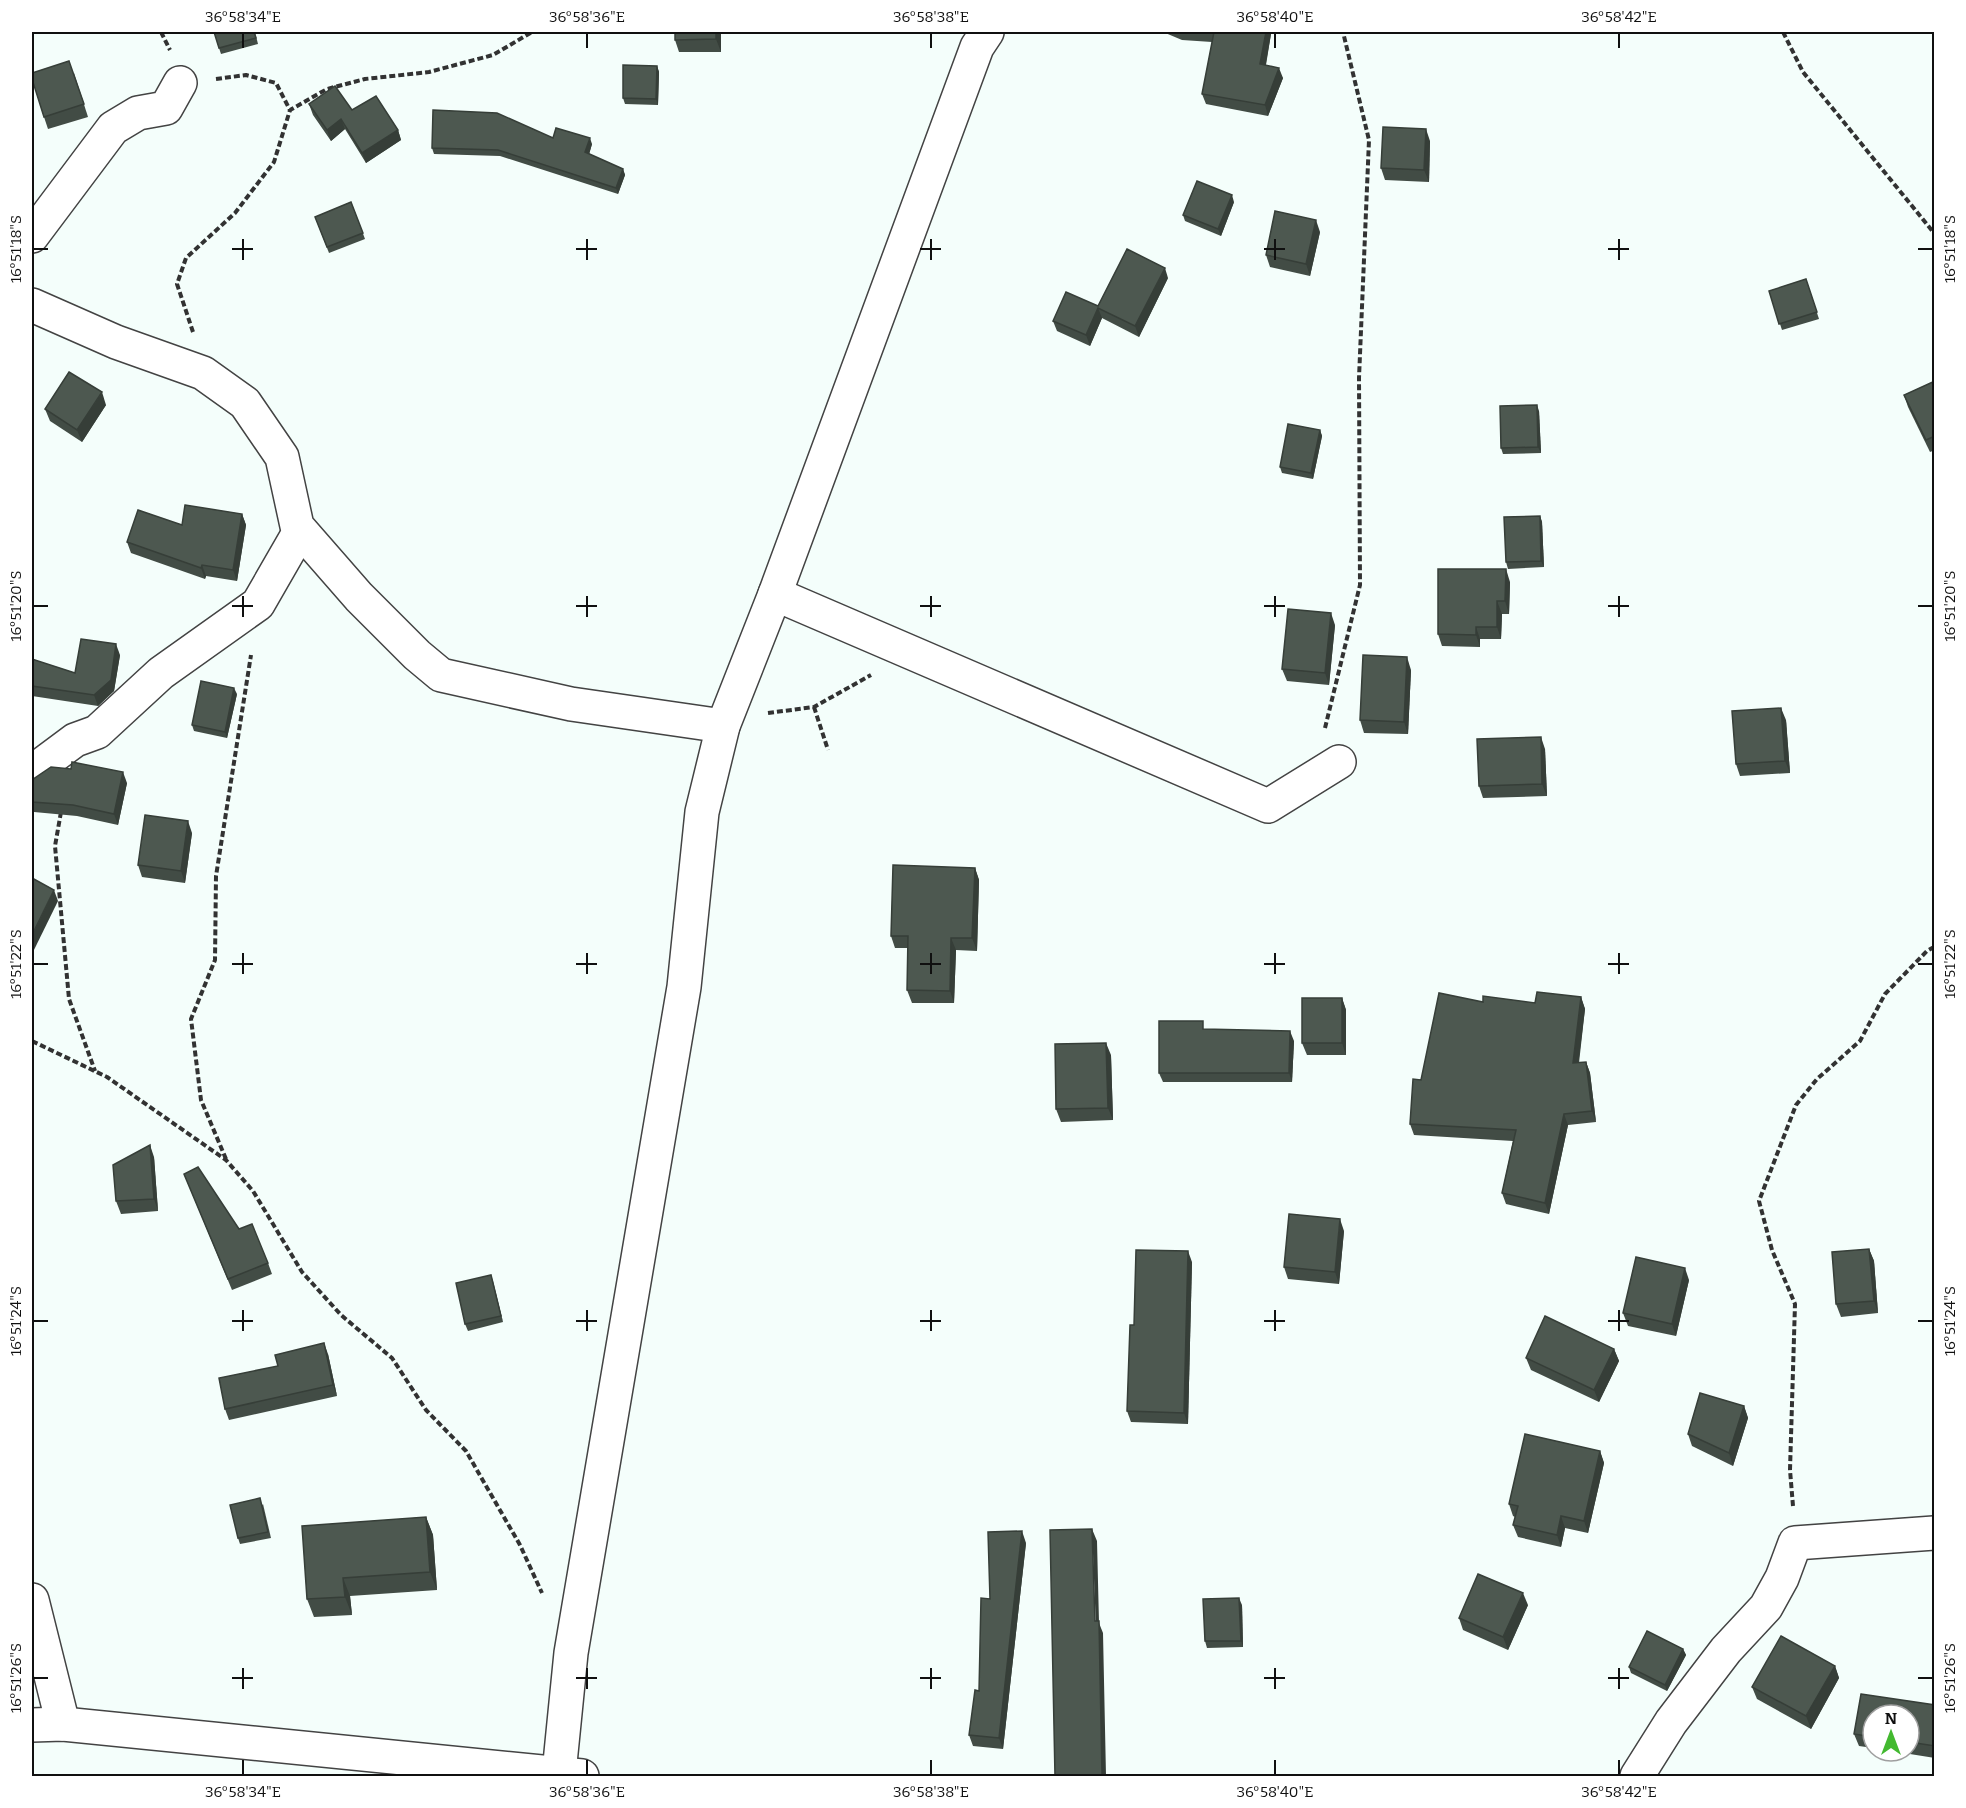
<svg xmlns="http://www.w3.org/2000/svg" width="1966" height="1808" font-family="Bitter,serif">
	<style>
		.lines { fill: none; stroke-linecap: round; stroke-linejoin: round }
		.minor-casing { stroke: #434343; stroke-width: 36 }
		.path { stroke: #323232; stroke-width: 4; stroke-dasharray: 6 3; stroke-linecap: butt }
		.minor { stroke: #fff; stroke-width: 33 }
		.wall { fill: #424c45 }
		.shaded-wall { fill: #363e38 }
		.building { fill: #4d5850; stroke: #363e38; stroke-width: 1.5 }
		.ticks { fill: none; stroke: #101010; stroke-width: 2 }
		.neatline { fill: none; stroke: #101010; stroke-width: 2 }
		.ticks-label { font-size: 15px; text-anchor: middle; fill: #101010 }
	</style>
	<rect width="100%" height="100%" fill="#f4fefb"/>
	<g class="lines">
		<g class="minor-casing">
			<g id="minor">
				<polyline points="32,236 113,128 138,113 166,108 180,83"/>
				<polyline points="32,305 116,342 203,373 245,403 282,457 297,526 359,597 417,655 441,675 571,704 723,726"/>
				<polyline points="775,594 1268,806 1339,762"/>
				<polyline points="32,772 75,740 97,732 161,673 258,604 300,531"/>
				<polyline points="32,1600 63,1724"/>
				<polyline points="32,1725 63,1724 582,1776"/>
				<polyline points="559,1773 571,1653 684,987 702,812 723,726 775,594 977,47 987,32"/>
				<polyline points="1637,1776 1671,1722 1726,1650 1766,1607 1782,1578 1795,1543 1934,1533"/>
			</g>
		</g>
		<g class="path">
			<polyline points="161,32 170,50"/>
			<polyline points="1783,32 1803,72 1934,233"/>
			<polyline points="216,79 246,75 276,83 290,110 327,89 365,79 429,72 493,55 532,32"/>
			<polyline points="193,332 177,284 186,258 235,213 274,162 290,110"/>
			<polyline points="814,707 828,750"/>
			<polyline points="768,713 814,707 871,675"/>
			<polyline points="1325,728 1360,585 1359,378 1369,140 1343,32"/>
			<polyline points="61,812 55,846 69,999 95,1071"/>
			<polyline points="32,1041 107,1077 226,1160 253,1191 302,1272 341,1315 392,1358 426,1410 466,1451 520,1545 542,1593"/>
			<polyline points="226,1159 201,1100 191,1019 215,960 216,876 251,655"/>
			<polyline points="1793,1506 1790,1470 1795,1304 1772,1250 1759,1201 1796,1105 1817,1079 1860,1041 1885,994 1927,951 1934,947"/>
		</g>
		<use href="#minor" class="minor"/>
	</g>
	<g class="wall">
		<polygon points="255,32 258,44 221,54 219,48"/>
		<polygon points="721,32 721,52 679,52 675,40"/>
		<polygon points="1163,32 1270,32 1271,34 1266,65 1283,78 1268,116 1206,104 1202,94 1212,42 1182,40"/>
		<polygon points="657,66 659,72 658,105 625,104 623,98"/>
		<polygon points="74,73 88,117 48,129 44,117"/>
		<polygon points="309,104 352,110 398,130 401,140 366,163 345,129 331,141 313,115"/>
		<polygon points="553,138 592,144 589,154 623,169 625,175 618,194 500,156 434,154 432,148"/>
		<polygon points="1430,141 1429,182 1385,180 1381,168"/>
		<polygon points="351,202 365,239 329,253 315,217"/>
		<polygon points="1234,202 1221,236 1185,221 1183,215"/>
		<polygon points="1320,232 1310,276 1270,267 1266,255"/>
		<polygon points="1168,278 1139,337 1102,318 1090,346 1057,331 1053,321 1098,306"/>
		<polygon points="1806,279 1819,319 1782,330 1769,291"/>
		<polygon points="1935,381 1935,450 1930,452 1908,407 1904,395"/>
		<polygon points="106,405 82,442 50,421 45,409"/>
		<polygon points="1539,411 1541,453 1503,454 1501,448"/>
		<polygon points="1320,430 1322,436 1313,479 1282,473 1280,467"/>
		<polygon points="242,514 246,525 237,581 206,576 205,579 131,553 127,542"/>
		<polygon points="1540,516 1542,522 1544,567 1508,569 1506,562"/>
		<polygon points="1510,582 1509,614 1502,614 1501,639 1480,639 1480,647 1442,646 1438,634"/>
		<polygon points="1335,625 1329,685 1287,681 1282,669"/>
		<polygon points="120,655 114,691 98,706 32,696 32,659 75,673"/>
		<polygon points="1411,670 1408,734 1364,733 1360,720"/>
		<polygon points="237,694 227,738 194,731 192,725"/>
		<polygon points="1786,720 1790,773 1740,776 1736,764"/>
		<polygon points="1545,749 1547,796 1483,798 1479,786"/>
		<polygon points="32,780 127,783 118,825 77,816 34,812 32,805"/>
		<polygon points="192,833 185,883 142,877 138,865"/>
		<polygon points="975,868 979,880 977,951 956,950 954,1003 912,1003 907,990 908,948 895,948 891,936"/>
		<polygon points="1581,997 1585,1009 1579,1063 1586,1062 1590,1073 1596,1122 1568,1125 1549,1214 1506,1204 1502,1193 1513,1141 1414,1135 1410,1124 1421,1080 1535,1003"/>
		<polygon points="1342,998 1346,1010 1346,1055 1307,1055 1302,1043"/>
		<polygon points="1206,1029 1294,1041 1292,1082 1163,1082 1159,1073"/>
		<polygon points="1111,1055 1113,1120 1061,1122 1056,1109"/>
		<polygon points="154,1157 158,1211 121,1214 116,1201"/>
		<polygon points="184,1174 239,1229 268,1263 272,1274 232,1290"/>
		<polygon points="1344,1231 1339,1284 1288,1279 1284,1267"/>
		<polygon points="1869,1249 1874,1261 1878,1313 1841,1317 1836,1304"/>
		<polygon points="1192,1262 1188,1424 1131,1422 1127,1411 1134,1325"/>
		<polygon points="491,1275 503,1322 468,1331 465,1324"/>
		<polygon points="1689,1280 1676,1336 1628,1326 1623,1313"/>
		<polygon points="1614,1349 1619,1361 1599,1402 1531,1370 1526,1358"/>
		<polygon points="328,1354 337,1396 229,1420 225,1409 278,1366"/>
		<polygon points="1744,1406 1748,1418 1733,1466 1692,1446 1688,1434"/>
		<polygon points="1600,1451 1604,1463 1588,1533 1565,1528 1561,1547 1518,1537 1513,1525 1515,1517 1513,1516 1509,1504"/>
		<polygon points="263,1504 271,1538 240,1544 238,1538"/>
		<polygon points="426,1517 433,1535 437,1590 350,1596 352,1615 314,1617 307,1599"/>
		<polygon points="1026,1543 1003,1749 973,1746 969,1735 979,1691 990,1599"/>
		<polygon points="1242,1605 1243,1647 1207,1648 1205,1641"/>
		<polygon points="1528,1605 1508,1650 1463,1630 1459,1618"/>
		<polygon points="1683,1649 1686,1655 1667,1691 1631,1673 1629,1667"/>
		<polygon points="1835,1666 1839,1678 1811,1729 1757,1699 1752,1687"/>
		<polygon points="1861,1694 1935,1705 1935,1758 1891,1751 1909,1751 1909,1715 1873,1715 1873,1748 1859,1746 1854,1734"/>
	</g>
	<g class="shaded-wall">
		<polygon points="716,32 721,32 721,52 716,39"/>
		<polygon points="1266,32 1270,32 1271,34 1264,74 1260,64"/>
		<polygon points="657,66 659,72 658,105 656,99"/>
		<polygon points="1279,68 1283,78 1268,116 1265,105"/>
		<polygon points="341,119 345,129 331,141 327,130"/>
		<polygon points="1426,129 1430,141 1429,182 1424,170"/>
		<polygon points="398,130 401,140 366,163 362,153"/>
		<polygon points="590,138 592,144 588,158 585,152"/>
		<polygon points="623,169 625,175 618,194 616,188"/>
		<polygon points="1232,195 1234,202 1221,236 1218,229"/>
		<polygon points="1316,220 1320,232 1310,276 1306,264"/>
		<polygon points="1165,268 1168,278 1139,337 1135,326"/>
		<polygon points="1098,308 1102,318 1090,346 1086,335"/>
		<polygon points="102,392 106,405 82,442 77,430"/>
		<polygon points="1537,405 1539,411 1541,453 1538,447"/>
		<polygon points="1320,430 1322,436 1313,479 1311,473"/>
		<polygon points="242,514 246,525 237,581 233,570"/>
		<polygon points="1540,516 1542,522 1544,567 1541,561"/>
		<polygon points="202,565 206,576 205,579 201,568"/>
		<polygon points="1506,569 1510,582 1509,614 1505,601"/>
		<polygon points="1497,601 1502,614 1501,639 1497,627"/>
		<polygon points="1331,613 1335,625 1329,685 1325,673"/>
		<polygon points="1476,627 1480,639 1480,647 1476,635"/>
		<polygon points="116,644 120,655 114,691 98,706 94,695"/>
		<polygon points="1407,657 1411,670 1408,734 1404,722"/>
		<polygon points="234,688 237,694 227,738 225,732"/>
		<polygon points="1781,708 1786,720 1790,773 1785,761"/>
		<polygon points="1541,737 1545,749 1547,796 1542,784"/>
		<polygon points="123,772 127,783 118,825 114,814"/>
		<polygon points="188,821 192,833 185,883 181,871"/>
		<polygon points="975,868 979,880 977,951 972,938"/>
		<polygon points="54,890 58,901 32,954 32,935"/>
		<polygon points="951,938 956,950 954,1003 950,991"/>
		<polygon points="1581,997 1585,1009 1577,1074 1573,1063"/>
		<polygon points="1342,998 1346,1010 1346,1055 1342,1043"/>
		<polygon points="1290,1031 1294,1041 1292,1082 1289,1073"/>
		<polygon points="1106,1043 1111,1055 1113,1120 1108,1108"/>
		<polygon points="1586,1062 1590,1073 1596,1122 1592,1111"/>
		<polygon points="1564,1114 1568,1125 1549,1214 1545,1203"/>
		<polygon points="150,1145 154,1157 158,1211 154,1199"/>
		<polygon points="1340,1219 1344,1231 1339,1284 1335,1272"/>
		<polygon points="1869,1249 1874,1261 1878,1313 1874,1301"/>
		<polygon points="1188,1251 1192,1262 1188,1424 1184,1413"/>
		<polygon points="1685,1268 1689,1280 1676,1336 1672,1324"/>
		<polygon points="491,1275 493,1281 503,1322 501,1316"/>
		<polygon points="324,1343 328,1354 337,1396 333,1385"/>
		<polygon points="1614,1349 1619,1361 1599,1402 1594,1390"/>
		<polygon points="1744,1406 1748,1418 1733,1466 1729,1453"/>
		<polygon points="1600,1451 1604,1463 1588,1533 1584,1521"/>
		<polygon points="1561,1516 1565,1528 1561,1547 1557,1535"/>
		<polygon points="426,1517 433,1535 437,1590 430,1572"/>
		<polygon points="1092,1529 1097,1541 1099,1623 1103,1633 1106,1776 1102,1776"/>
		<polygon points="1022,1531 1026,1543 1003,1749 999,1738"/>
		<polygon points="343,1578 350,1596 352,1615 345,1597"/>
		<polygon points="1523,1593 1528,1605 1508,1650 1503,1637"/>
		<polygon points="1239,1598 1242,1605 1243,1647 1241,1641"/>
		<polygon points="1683,1649 1686,1655 1667,1691 1665,1685"/>
		<polygon points="1835,1666 1839,1678 1811,1729 1806,1716"/>
	</g>
	<g class="building">
		<polygon points="214,32 254,32 256,38 219,48"/>
		<polygon points="675,32 716,32 716,39 675,40"/>
		<polygon points="1203,32 1266,32 1260,64 1279,68 1265,105 1202,94 1214,32"/>
		<polygon points="69,61 84,104 44,117 32,79 32,73"/>
		<polygon points="623,65 657,66 656,99 623,98"/>
		<polygon points="335,86 352,110 376,96 398,130 362,153 341,119 327,130 309,104"/>
		<polygon points="433,110 497,113 553,138 556,128 590,138 585,152 623,169 616,188 498,150 432,148"/>
		<polygon points="1383,127 1426,129 1424,170 1381,168"/>
		<polygon points="1197,181 1232,195 1218,229 1183,215"/>
		<polygon points="351,202 363,233 327,247 315,217"/>
		<polygon points="1275,211 1316,220 1306,264 1266,255"/>
		<polygon points="1127,249 1165,268 1135,326 1098,308 1086,335 1053,321 1066,292 1098,306"/>
		<polygon points="1806,279 1817,312 1779,324 1769,291"/>
		<polygon points="69,372 102,392 77,430 45,409"/>
		<polygon points="1935,381 1935,436 1926,440 1904,395"/>
		<polygon points="1537,405 1538,447 1501,448 1500,406"/>
		<polygon points="1288,424 1320,430 1311,473 1280,467"/>
		<polygon points="185,505 242,514 233,570 202,565 201,568 127,542 138,510 182,525"/>
		<polygon points="1540,516 1541,561 1506,562 1504,517"/>
		<polygon points="1438,569 1506,569 1505,601 1497,601 1497,627 1476,627 1476,635 1438,634"/>
		<polygon points="1288,609 1331,613 1325,673 1282,669"/>
		<polygon points="81,639 116,644 111,680 94,695 32,686 32,659 75,673"/>
		<polygon points="1363,655 1407,657 1404,722 1360,720"/>
		<polygon points="201,681 234,688 225,732 192,725"/>
		<polygon points="1781,708 1785,761 1736,764 1732,711"/>
		<polygon points="1541,737 1542,784 1479,786 1477,739"/>
		<polygon points="72,762 123,772 114,814 73,805 32,802 32,780 51,767 71,769"/>
		<polygon points="145,815 188,821 181,871 138,865"/>
		<polygon points="893,865 975,868 972,938 951,938 950,991 907,990 908,936 891,936"/>
		<polygon points="32,878 54,890 32,935"/>
		<polygon points="1537,992 1581,997 1573,1063 1586,1062 1592,1111 1564,1114 1545,1203 1502,1193 1516,1130 1410,1124 1413,1079 1421,1080 1439,993 1483,1002 1483,996 1535,1003"/>
		<rect x="1302" y="998" width="40" height="45"/>
		<polygon points="1159,1021 1203,1021 1203,1029 1290,1031 1289,1073 1159,1073"/>
		<polygon points="1106,1043 1108,1108 1056,1109 1055,1044"/>
		<polygon points="150,1145 154,1199 116,1201 113,1165"/>
		<polygon points="198,1167 239,1229 252,1224 268,1263 228,1279 184,1174"/>
		<polygon points="1289,1214 1340,1219 1335,1272 1284,1267"/>
		<polygon points="1869,1249 1874,1301 1836,1304 1832,1252"/>
		<polygon points="1136,1250 1188,1251 1184,1413 1127,1411 1130,1325 1134,1325"/>
		<polygon points="1636,1257 1685,1268 1672,1324 1623,1313"/>
		<polygon points="491,1275 501,1316 465,1324 456,1283"/>
		<polygon points="1545,1316 1614,1349 1594,1390 1526,1358"/>
		<polygon points="324,1343 333,1385 225,1409 219,1378 278,1366 275,1355"/>
		<polygon points="1700,1393 1744,1406 1729,1453 1688,1434"/>
		<polygon points="1525,1434 1600,1451 1584,1521 1561,1516 1557,1535 1513,1525 1518,1506 1509,1504"/>
		<polygon points="260,1498 268,1532 238,1538 230,1505"/>
		<polygon points="426,1517 430,1572 343,1578 345,1597 307,1599 302,1526"/>
		<polygon points="1092,1529 1095,1621 1099,1621 1102,1776 1055,1776 1050,1530"/>
		<polygon points="1022,1531 999,1738 969,1735 975,1690 979,1691 981,1598 990,1599 988,1532"/>
		<polygon points="1478,1574 1523,1593 1503,1637 1459,1618"/>
		<polygon points="1239,1598 1241,1641 1205,1641 1203,1599"/>
		<polygon points="1647,1631 1683,1649 1665,1685 1629,1667"/>
		<polygon points="1781,1636 1835,1666 1806,1716 1752,1687"/>
		<polygon points="1861,1694 1935,1705 1935,1746 1909,1742 1909,1715 1873,1715 1873,1737 1854,1734"/>
	</g>
	<path class="ticks" d="M 243,33 L 243,48M 587,33 L 587,48M 931,33 L 931,48M 1275,33 L 1275,48M 1619,33 L 1619,48M 243,239 L 243,260M 587,239 L 587,260M 931,239 L 931,260M 1275,239 L 1275,260M 1619,239 L 1619,260M 33,249 L 48,249M 232,249 L 253,249M 576,249 L 597,249M 920,249 L 941,249M 1264,249 L 1285,249M 1608,249 L 1629,249M 1918,249 L 1933,249M 243,596 L 243,617M 587,596 L 587,617M 931,596 L 931,617M 1275,596 L 1275,617M 1619,596 L 1619,617M 33,606 L 48,606M 232,606 L 253,606M 576,606 L 597,606M 920,606 L 941,606M 1264,606 L 1285,606M 1608,606 L 1629,606M 1918,606 L 1933,606M 243,953 L 243,974M 587,953 L 587,974M 931,953 L 931,974M 1275,953 L 1275,974M 1619,953 L 1619,974M 33,964 L 48,964M 232,964 L 253,964M 576,964 L 597,964M 920,964 L 941,964M 1264,964 L 1285,964M 1608,964 L 1629,964M 1918,964 L 1933,964M 243,1310 L 243,1331M 587,1310 L 587,1331M 931,1310 L 931,1331M 1275,1310 L 1275,1331M 1619,1310 L 1619,1331M 33,1321 L 48,1321M 232,1321 L 253,1321M 576,1321 L 597,1321M 920,1321 L 941,1321M 1264,1321 L 1285,1321M 1608,1321 L 1629,1321M 1918,1321 L 1933,1321M 243,1668 L 243,1689M 587,1668 L 587,1689M 931,1668 L 931,1689M 1275,1668 L 1275,1689M 1619,1668 L 1619,1689M 33,1678 L 48,1678M 232,1678 L 253,1678M 576,1678 L 597,1678M 920,1678 L 941,1678M 1264,1678 L 1285,1678M 1608,1678 L 1629,1678M 1918,1678 L 1933,1678M 243,1760 L 243,1775M 587,1760 L 587,1775M 931,1760 L 931,1775M 1275,1760 L 1275,1775M 1619,1760 L 1619,1775"/>
	<rect width="1966" height="1808" fill="none" stroke="#ffffff" stroke-width="66"/>
	<g transform="translate(1891 1733)"><circle r="28" fill="#ffffff" stroke="#9f9f9f" stroke-width="1.5"/>
	<path d="M0-4.5L10 22L0 15L-10 22Z" fill="#43b930"/>
	<text y="-9" font-size="16" font-weight="bold" text-anchor="middle" fill="#101010">N</text>
	</g>
	<rect x="33" y="33" width="1900" height="1742" class="neatline"/>
	<g class="ticks-label">
		<text x="243" y="22">36°58'34"E</text>
		<text x="587" y="22">36°58'36"E</text>
		<text x="931" y="22">36°58'38"E</text>
		<text x="1275" y="22">36°58'40"E</text>
		<text x="1619" y="22">36°58'42"E</text>
		<text transform="translate(16 249) rotate(-90)" y="5">16°51'18"S</text>
		<text transform="translate(1950 249) rotate(-90)" y="5">16°51'18"S</text>
		<text transform="translate(16 606) rotate(-90)" y="5">16°51'20"S</text>
		<text transform="translate(1950 606) rotate(-90)" y="5">16°51'20"S</text>
		<text transform="translate(16 964) rotate(-90)" y="5">16°51'22"S</text>
		<text transform="translate(1950 964) rotate(-90)" y="5">16°51'22"S</text>
		<text transform="translate(16 1321) rotate(-90)" y="5">16°51'24"S</text>
		<text transform="translate(1950 1321) rotate(-90)" y="5">16°51'24"S</text>
		<text transform="translate(16 1678) rotate(-90)" y="5">16°51'26"S</text>
		<text transform="translate(1950 1678) rotate(-90)" y="5">16°51'26"S</text>
		<text x="243" y="1797">36°58'34"E</text>
		<text x="587" y="1797">36°58'36"E</text>
		<text x="931" y="1797">36°58'38"E</text>
		<text x="1275" y="1797">36°58'40"E</text>
		<text x="1619" y="1797">36°58'42"E</text>
	</g>
</svg>
